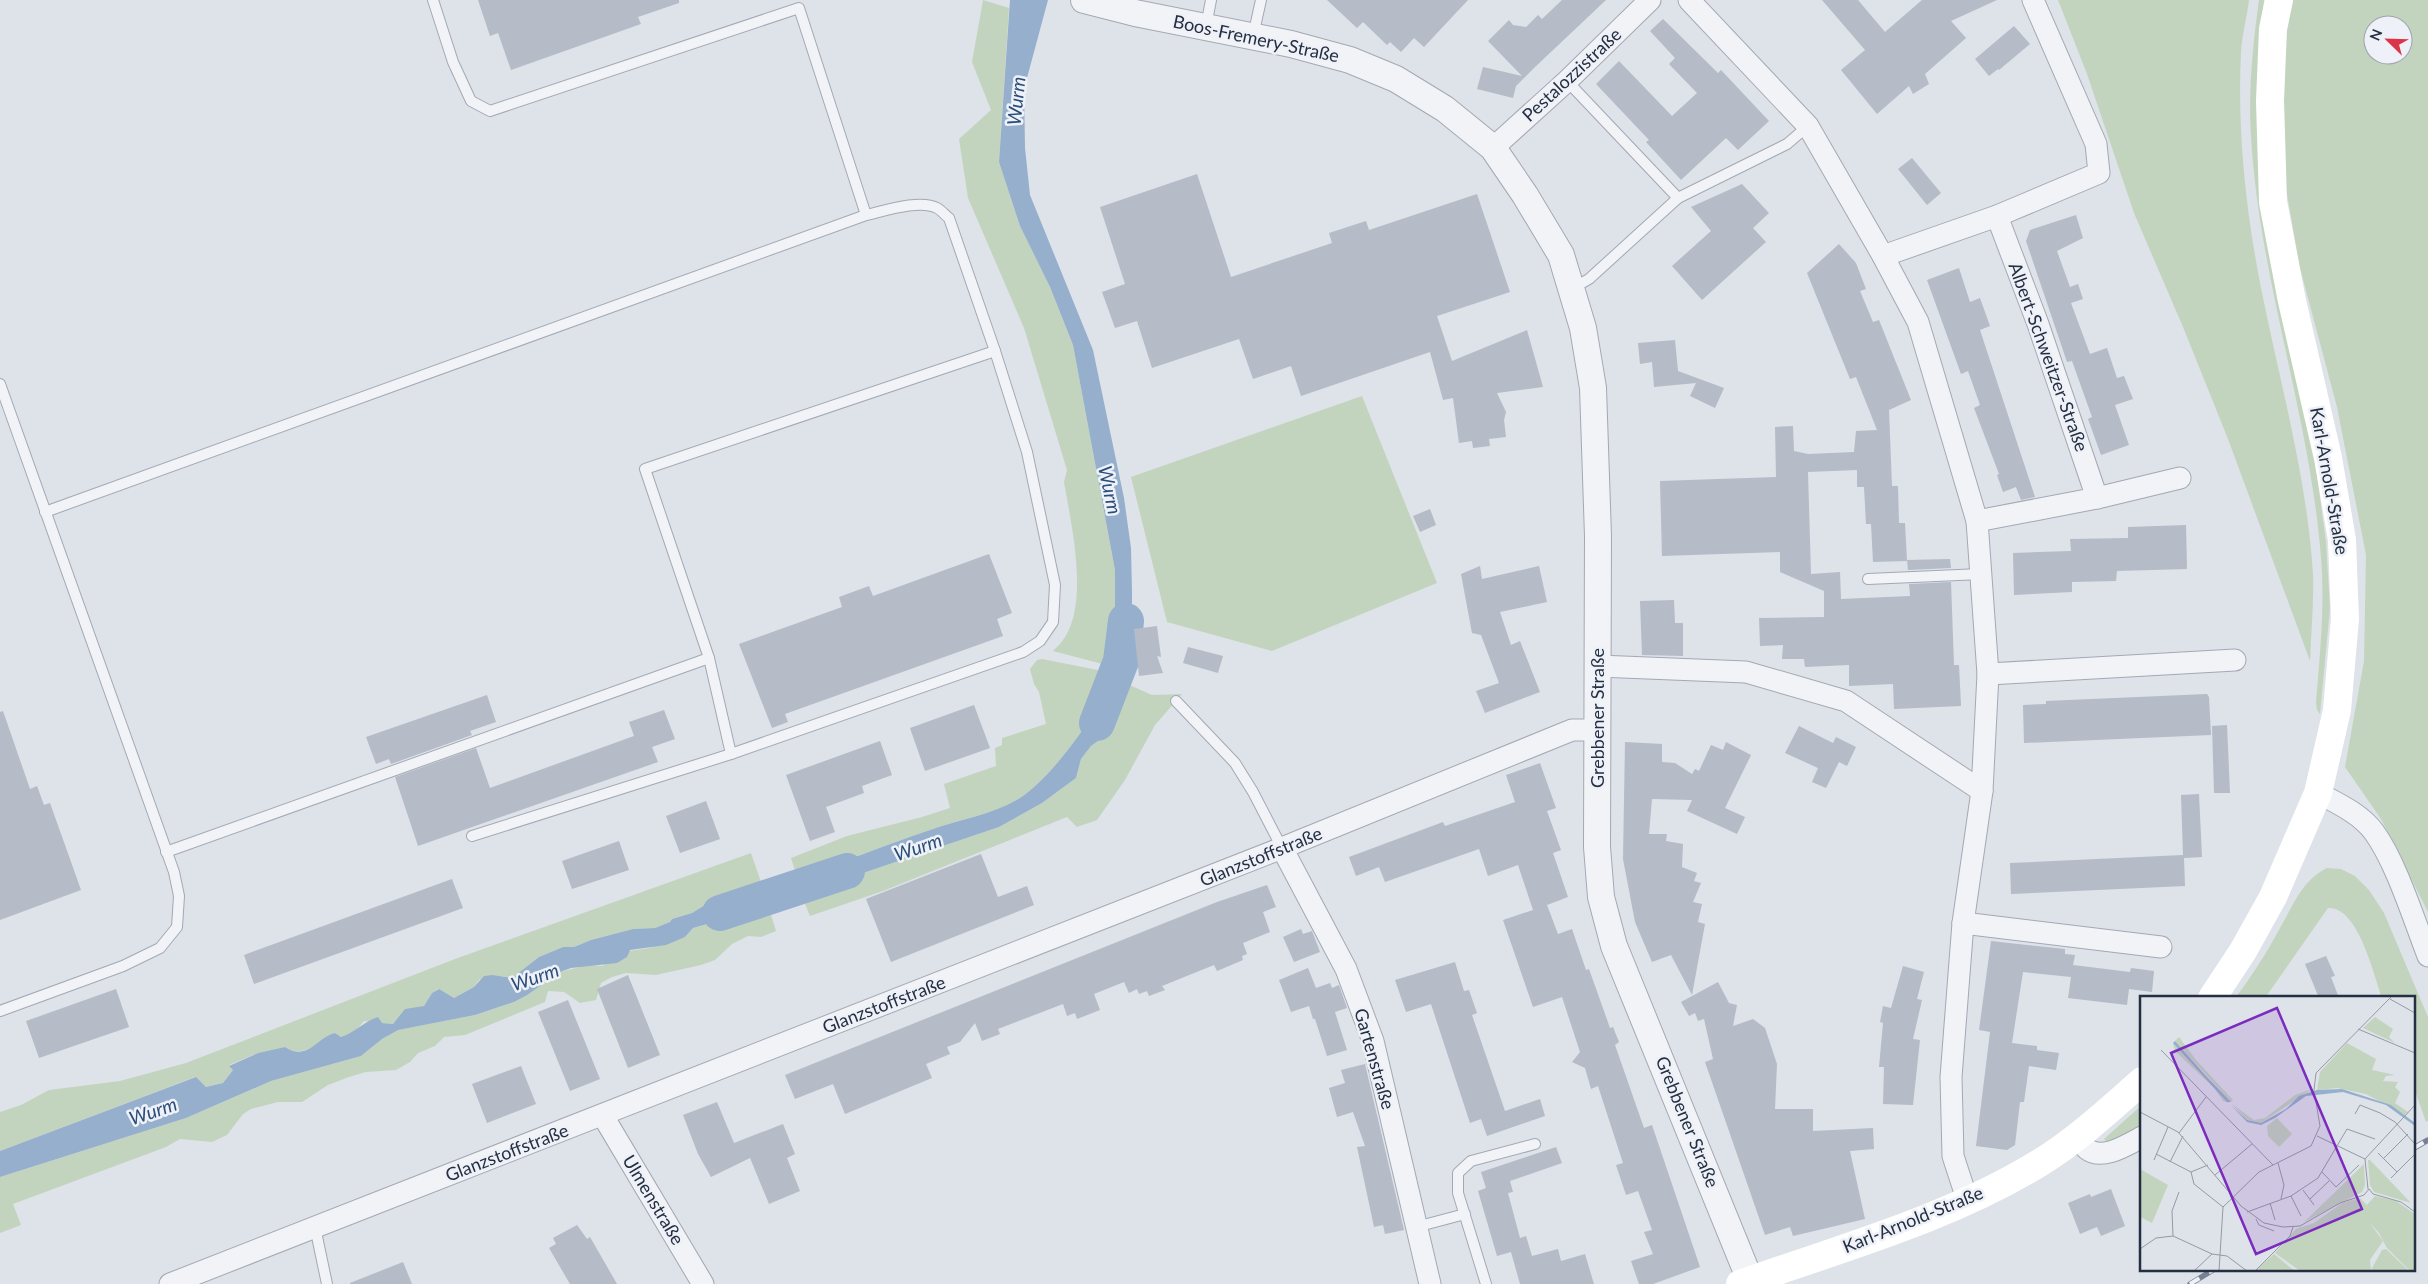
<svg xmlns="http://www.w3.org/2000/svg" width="2428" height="1284" font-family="Lato,sans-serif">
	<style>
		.green { fill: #c3d4be; fill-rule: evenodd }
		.water { fill: #95afcd }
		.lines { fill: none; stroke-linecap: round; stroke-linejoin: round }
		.river { stroke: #95afcd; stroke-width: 36 }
		.building { fill: #b5bbc7 }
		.service-casing { stroke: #a3a9b4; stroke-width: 12 }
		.minor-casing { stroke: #a3a9b4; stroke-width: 23 }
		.tertiary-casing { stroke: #a3a9b4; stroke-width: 28 }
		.service { stroke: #f1f3f7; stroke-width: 10 }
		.minor { stroke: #f1f3f7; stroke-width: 21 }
		.tertiary { stroke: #f1f3f7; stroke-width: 26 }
		.secondary { stroke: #fff; stroke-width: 28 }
		.rail-casing { stroke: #768194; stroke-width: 5.5 }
		.rail { stroke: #eef1f7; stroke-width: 4; stroke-dasharray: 11; stroke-linecap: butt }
		.labels { text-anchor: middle; stroke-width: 5; stroke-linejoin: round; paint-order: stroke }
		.street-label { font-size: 18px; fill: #252f42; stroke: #eef1f7 }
		.water-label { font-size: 19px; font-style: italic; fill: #2b4d7a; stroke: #eef1f7 }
		.inset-road { fill: none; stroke: #949aa6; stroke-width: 1 }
		.view { fill: #7b2cbf; fill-opacity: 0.15; stroke: #7b2cbf; stroke-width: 2.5 }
		.inset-edge { fill: none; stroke: #252f42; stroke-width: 2.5 }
	</style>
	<rect width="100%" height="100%" fill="#dee2e9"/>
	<g class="green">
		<path d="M 983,0 L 1009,8 L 999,162 L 1020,226 L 1050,287 L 1073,345 L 1115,570 L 1115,622 L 1110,666 L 1053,651 C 1057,647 1062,642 1065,637 C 1089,599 1071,523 1064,482 L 1067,470 L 1024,328 L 968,198 L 959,139 L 991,110 L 972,62 Z"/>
		<path d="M 2058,0 L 2249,0 C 2247,17 2242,35 2241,52 C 2237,130 2246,212 2261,288 C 2280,383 2307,477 2313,574 C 2314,603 2311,632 2310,661 L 2228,439 L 2183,327 L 2134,213 L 2087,74 Z"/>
		<path d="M 2259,0 L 2264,0 C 2256,60 2256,119 2260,179 L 2315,460 L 2326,542 L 2330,608 L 2320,714 L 2317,710 L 2316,702 C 2320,654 2325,605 2321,558 C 2310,415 2259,279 2251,136 C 2248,91 2253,44 2259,0 Z"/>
		<path d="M 2292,0 L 2428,0 L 2428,912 L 2381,819 L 2345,767 L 2364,661 L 2366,555 L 2337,407 L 2300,268 L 2285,183 L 2281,108 L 2286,23 ZM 2373,25 L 2403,25 L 2403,55 L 2373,55 Z"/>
		<polygon points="1362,396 1437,583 1272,651 1167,622 1131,477"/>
		<path d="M 1042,659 L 1108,672 C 1105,686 1101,700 1094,712 C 1079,738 1045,782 1020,798 C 992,815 960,819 930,830 C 885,845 842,863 797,877 L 791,858 L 847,836 L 922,817 L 950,808 L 944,784 L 996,766 L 995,748 L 1002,745 L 1002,738 L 1046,724 L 1039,692 L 1034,684 L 1030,669 L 1037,660 Z"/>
		<polygon points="1125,683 1152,695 1182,694 1155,725 1125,780 1097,820 1077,827 1067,817 883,891 810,916 801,894 999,827 1042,803 1076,778 1081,759 1091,746 1098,741 1111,720"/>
		<path d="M 751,853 L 761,882 L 724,902 L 710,902 L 692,913 L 672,919 L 670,922 L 655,928 L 633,929 L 591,940 L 574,947 L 563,947 L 539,957 L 512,978 L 493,975 L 479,980 L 474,987 L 454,998 L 438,989 L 432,993 L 424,1006 L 402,1015 L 393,1024 L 364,1021 L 354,1033 L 341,1037 L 335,1033 C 319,1042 303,1059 285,1047 L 258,1053 L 229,1065 L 233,1070 L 223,1083 L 206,1087 L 195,1077 L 0,1151 L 0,1112 L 21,1105 L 49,1090 L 120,1081 L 186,1063 L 455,959 Z"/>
		<path d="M 2327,868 L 2341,869 L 2355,876 L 2369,890 L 2384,913 L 2428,1017 L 2428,1121 L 2426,1122 L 2414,1088 L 2414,998 L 2382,998 C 2374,975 2358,906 2328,908 L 2265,998 L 2235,998 C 2252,976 2267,952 2280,928 C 2293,906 2302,880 2327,868 Z"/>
		<polygon points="756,905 768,905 776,931 761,937 748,936 732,944 715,960 701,965 656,975 626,973 612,977 601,983 596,1000 580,1003 564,992 548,991 545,1002 465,1035 444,1037 435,1046 418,1053 410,1062 396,1070 366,1072 349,1077 328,1085 302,1102 278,1102 251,1109 243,1114 227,1135 212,1142 180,1139 166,1147 13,1204 21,1225 0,1233 0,1177 186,1118 271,1081 361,1056 382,1039 397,1030 475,1015 514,1002 560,972 588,965 602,966 629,951 649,948 685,937 693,928 707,924 716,923 730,926 744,920"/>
		<polygon points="2142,1105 2142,1129 2109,1144 2104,1139"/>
	</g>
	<g class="water">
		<polygon points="1010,0 1048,0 1024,89 1025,148 1030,195 1093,350 1124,498 1131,548 1132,592 1132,640 1129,676 1110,666 1115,622 1115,570 1073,345 1050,287 1020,226 999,162"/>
		<path d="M 1108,672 L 1125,683 L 1111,720 L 1098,741 L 1091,746 L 1081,759 L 1076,778 L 1042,803 L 999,827 L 801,894 L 797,877 C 842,863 885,845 930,830 C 960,819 992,815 1020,798 C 1045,782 1079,738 1094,712 C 1101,700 1105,686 1108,672 Z"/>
		<path d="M 761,882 L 768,905 L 756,906 L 744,920 L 729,926 L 716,923 L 707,924 L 693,928 L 685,937 L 666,945 L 630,950 L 627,957 L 617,963 L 571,968 L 560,972 L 527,995 L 514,1002 L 475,1015 L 398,1030 L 382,1039 L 361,1056 L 271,1081 L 186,1118 L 0,1177 L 0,1151 L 196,1077 L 206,1087 L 223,1083 L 233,1070 L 229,1066 L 258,1053 L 285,1047 C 308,1062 317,1037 335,1033 L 341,1037 C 356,1032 363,1022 378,1017 L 382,1023 L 393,1024 L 405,1009 L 424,1006 L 432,993 L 439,989 L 454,998 L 474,987 L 484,976 L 493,975 L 512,978 L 539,957 L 563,947 L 574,947 L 591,940 L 633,929 L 655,928 L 670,922 L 672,919 L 692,913 L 710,902 L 724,902 Z"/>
	</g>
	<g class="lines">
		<g class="river">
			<polyline points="1097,723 1121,661 1126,621"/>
			<polyline points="720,913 847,871"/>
		</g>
	</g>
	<g class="building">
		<polygon points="478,0 679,0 679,3 638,17 641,24 511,70 498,33 490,36"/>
		<polygon points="1327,0 1468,0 1424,47 1414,38 1401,52 1390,42 1387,45 1363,22 1357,28"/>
		<polygon points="1562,0 1606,0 1534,68 1516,86 1513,98 1477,89 1483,67 1522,76 1488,41 1509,20 1513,25 1526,27 1538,15 1542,19"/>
		<polygon points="1822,0 1858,0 1885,32 1922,0 1997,0 1951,21 1966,38 1925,74 1929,84 1913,94 1909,86 1877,114 1841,70 1865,50"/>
		<polygon points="1663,19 1718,73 1721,70 1769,121 1738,150 1726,138 1681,180 1646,142 1649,140 1596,84 1619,61 1672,116 1697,93 1669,64 1675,58 1650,31"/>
		<polygon points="2014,26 2030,44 1999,70 1998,69 1989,76 1975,59"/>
		<polygon points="1912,158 1941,193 1927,205 1898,169"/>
		<polygon points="1197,174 1231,277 1332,243 1329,233 1366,221 1369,230 1477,194 1510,292 1437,316 1452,361 1527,330 1543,387 1497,393 1506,412 1504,420 1506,437 1489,439 1490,446 1473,448 1472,441 1459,443 1453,398 1443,400 1430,352 1301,396 1291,366 1253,379 1239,339 1152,368 1137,321 1115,328 1102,292 1125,284 1100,207"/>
		<polygon points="1742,184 1769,213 1753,228 1766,242 1702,300 1672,266 1711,231 1691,207"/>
		<polygon points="2076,215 2083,238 2057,251 2070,287 2078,284 2083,299 2071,303 2090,354 2107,348 2117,378 2124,376 2133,399 2115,405 2129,445 2101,455 2088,419 2092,417 2072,361 2067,362 2026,241 2030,230"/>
		<polygon points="1839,244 1856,263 1866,289 1860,291 1873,322 1879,320 1911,400 1889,410 1892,486 1898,486 1899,523 1905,523 1907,561 1873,562 1871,524 1866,524 1864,487 1857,487 1857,470 1808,472 1811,574 1840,572 1841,599 1910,596 1909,584 1951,582 1954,665 1959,665 1961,706 1894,709 1893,684 1849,686 1849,665 1805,667 1804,659 1782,659 1783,645 1760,646 1759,618 1824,617 1824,591 1780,572 1780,552 1662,556 1660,481 1776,477 1775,427 1793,426 1794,451 1808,454 1854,452 1856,431 1877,430 1856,377 1850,379 1807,273"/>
		<polygon points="1959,268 1970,302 1980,298 1990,326 1980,330 2035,497 2021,500 2016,487 2003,492 1997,475 1999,474 1974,408 1980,405 1968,371 1961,374 1927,280"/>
		<polygon points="1675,340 1678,371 1724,388 1715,408 1690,396 1696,383 1654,387 1652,362 1640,364 1638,343"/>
		<polygon points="1430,509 1436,525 1420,532 1413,516"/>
		<polygon points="2186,525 2187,569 2117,571 2116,581 2072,582 2072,592 2014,595 2013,553 2071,551 2070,539 2128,538 2128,527"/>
		<polygon points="989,554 1012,613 997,619 1003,636 785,714 788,722 772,728 739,644 842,607 839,597 869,586 873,596"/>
		<polygon points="1950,559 1951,568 1908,570 1907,560"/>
		<polygon points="1480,566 1482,579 1539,566 1547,602 1500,612 1511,645 1520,641 1540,692 1485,713 1476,691 1499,683 1481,635 1472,633 1461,574"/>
		<polygon points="1674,600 1675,623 1683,623 1683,656 1642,655 1640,601"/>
		<polygon points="1157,626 1161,657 1157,656 1163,673 1139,676 1134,629"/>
		<polygon points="1188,647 1223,656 1218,673 1183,663"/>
		<polygon points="2207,694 2209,697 2211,735 2024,743 2023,705 2046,704 2046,701"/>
		<polygon points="487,695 496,722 470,731 472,735 391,764 389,759 376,764 366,737"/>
		<polygon points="974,705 990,748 925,771 910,728"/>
		<polygon points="664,710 675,739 652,747 658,762 418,846 395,777 476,748 490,788 634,736 629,722"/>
		<polygon points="3,711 30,789 37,786 44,805 50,803 81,890 0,920 0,712"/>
		<polygon points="2227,725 2230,793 2214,793 2212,726"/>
		<polygon points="1799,726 1833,743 1836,737 1856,747 1847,766 1839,762 1826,788 1812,782 1818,768 1785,753"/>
		<polygon points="880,741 892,775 862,786 864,793 826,807 835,832 810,841 786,775"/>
		<polygon points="1625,742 1662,744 1662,762 1675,763 1692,774 1695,769 1699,771 1711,745 1723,750 1726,742 1751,755 1725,808 1745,817 1737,834 1687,811 1692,800 1652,799 1649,834 1667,834 1666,841 1683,844 1682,867 1697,873 1694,881 1701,883 1693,902 1702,904 1698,922 1705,924 1692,995 1671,955 1652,962 1635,922 1623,859"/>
		<polygon points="1540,763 1556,808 1547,811 1561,850 1553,853 1568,897 1547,905 1558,934 1572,929 1586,970 1589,969 1610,1028 1613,1027 1619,1042 1615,1045 1644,1128 1652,1125 1700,1267 1653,1284 1639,1284 1631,1261 1653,1254 1644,1232 1652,1230 1638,1191 1626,1195 1616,1165 1623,1163 1598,1086 1591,1089 1585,1068 1572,1062 1580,1052 1562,997 1533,1007 1503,920 1533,910 1518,865 1488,876 1479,849 1385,882 1379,867 1356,876 1349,857 1443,822 1445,826 1515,802 1506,775"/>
		<polygon points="2199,794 2202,857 2184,858 2185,886 2011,894 2010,863 2183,855 2181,795"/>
		<polygon points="706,801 720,839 680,853 666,816"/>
		<polygon points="619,841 629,870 572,889 562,861"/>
		<polygon points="981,854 998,897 1027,886 1034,905 891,962 866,899"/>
		<polygon points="452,879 463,908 254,984 244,955"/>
		<polygon points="1267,885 1276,907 1263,912 1270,932 1243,943 1247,954 1242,956 1243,960 1217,971 1214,965 1162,986 1165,990 1149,996 1147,991 1139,994 1137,989 1129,993 1124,982 1094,994 1100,1010 1077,1019 1075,1013 1067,1016 1063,1004 998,1029 1000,1034 982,1041 975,1023 960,1042 947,1047 950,1054 926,1064 932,1078 845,1114 833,1084 795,1099 785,1075 1217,902"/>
		<polygon points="1301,929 1303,934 1312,931 1320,952 1294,962 1283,937"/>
		<polygon points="1991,941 2065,949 2065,954 2075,955 2073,965 2130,972 2131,968 2154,971 2152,992 2129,989 2127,1005 2068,998 2071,977 2023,972 2012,1043 2037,1046 2037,1050 2059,1053 2056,1070 2029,1066 2024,1102 2020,1102 2015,1145 2007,1150 1976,1146 1990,1032 1979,1030"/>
		<polygon points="2326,956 2335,976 2331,977 2339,998 2319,998 2305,964"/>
		<polygon points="1455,962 1464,991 1469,990 1477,1013 1472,1015 1505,1111 1540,1099 1545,1116 1487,1136 1481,1119 1470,1123 1431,1004 1406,1012 1395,980"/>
		<polygon points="1903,966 1924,972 1917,999 1922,1000 1913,1039 1920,1040 1913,1105 1883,1104 1884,1067 1879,1067 1883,1023 1880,1022 1883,1006 1891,1008"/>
		<polygon points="1308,968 1316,988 1330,983 1332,988 1339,985 1347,1008 1335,1012 1347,1050 1327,1056 1315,1019 1313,1019 1309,1006 1291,1012 1279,980"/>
		<polygon points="628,975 660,1055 628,1068 597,989"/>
		<polygon points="1718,982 1729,1003 1737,1005 1733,1026 1753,1019 1765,1028 1777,1064 1775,1109 1813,1109 1813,1131 1873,1128 1874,1149 1850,1151 1865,1219 1793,1236 1790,1227 1765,1235 1705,1062 1713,1059 1704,1019 1698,1021 1695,1013 1689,1016 1681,1002"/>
		<polygon points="116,989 129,1027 39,1058 26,1021"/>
		<polygon points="568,1000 600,1079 570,1091 538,1012"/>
		<polygon points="1365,1064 1404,1230 1385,1234 1383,1225 1374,1227 1357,1147 1365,1146 1353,1112 1337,1117 1329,1088 1345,1083 1341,1070"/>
		<polygon points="521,1066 536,1104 487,1123 472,1084"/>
		<polygon points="717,1102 734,1143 783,1124 795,1154 787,1158 800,1191 769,1204 750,1158 711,1177 698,1154 683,1115"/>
		<polygon points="1556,1147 1562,1163 1510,1181 1513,1192 1508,1193 1520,1238 1526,1236 1532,1256 1558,1249 1561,1261 1585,1254 1594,1284 1520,1284 1511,1252 1497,1256 1478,1191 1486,1188 1481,1172"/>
		<polygon points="2111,1189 2125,1226 2101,1236 2097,1227 2080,1234 2068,1203 2090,1194 2091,1197"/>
		<polygon points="577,1225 587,1239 590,1237 617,1284 570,1284 549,1248 556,1244 553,1238"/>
		<polygon points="403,1262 412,1284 350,1284 350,1283"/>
	</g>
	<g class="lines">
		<g class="service-casing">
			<g id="service">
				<polyline points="433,0 453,62 471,101 490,111 799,8 866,215"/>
				<polyline points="1206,26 1211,0"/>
				<polyline points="1253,36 1261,0"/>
				<polyline points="1567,81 1678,198 1589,279 1573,288"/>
				<polyline points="1678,198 1787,144 1808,126"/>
				<polyline points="0,384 174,872 179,896 177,927 160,948 123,966 0,1011"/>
				<path d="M 45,512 L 866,215 C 884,211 920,199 937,208 C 941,210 945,215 949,218 L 995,351"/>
				<polyline points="1868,579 1981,574"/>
				<polyline points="709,658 731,754"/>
				<polyline points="1176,701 1235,763 1253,792 1282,848"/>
				<polyline points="166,852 709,658 645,469 995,351 1027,452 1055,585 1053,622 1040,641 1023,652 731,754 472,836"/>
				<polyline points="315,1227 327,1284"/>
				<polyline points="1416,1227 1465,1214"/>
				<polyline points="1486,1284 1458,1193 1458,1173 1471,1161 1535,1144"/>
			</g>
		</g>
		<g class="minor-casing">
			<g id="minor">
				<polyline points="1689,0 1808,126 1883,256 1918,322 1977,521 1988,674 1982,791 1963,923 1951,1077 1953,1156 1968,1202"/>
				<polyline points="1493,148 1567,81 1650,0"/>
				<polyline points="1997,216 2038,324 2097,498"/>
				<polyline points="1883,256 1997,216 2099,173 2096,144 2033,0"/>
				<polyline points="1977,521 2097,498 2180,478"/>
				<polyline points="1598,666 1746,672 1846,701 1982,791"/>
				<polyline points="1988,674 2235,660"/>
				<path d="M 2318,793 C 2337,803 2361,814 2374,832 C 2396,862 2414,920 2428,956"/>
				<polyline points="1282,848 1346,969 1373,1041 1430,1284"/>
				<polyline points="1963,923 2161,947"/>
				<polyline points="603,1116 703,1284"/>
				<path d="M 2076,1137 C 2080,1140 2083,1146 2087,1149 C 2102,1161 2127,1145 2142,1137"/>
				<polyline points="170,1284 1282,848 1572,730 1597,730"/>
			</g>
		</g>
		<g class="tertiary-casing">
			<polyline id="tertiary" points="1084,0 1135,13 1291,44 1350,60 1396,79 1445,109 1493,148 1525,195 1561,255 1583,328 1593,388 1598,536 1597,847 1601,897 1614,946 1750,1280"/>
		</g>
		<use href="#service" class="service"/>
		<use href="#minor" class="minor"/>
		<use href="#tertiary" class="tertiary"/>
		<g class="secondary">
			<polyline points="2212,998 2243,951 2273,897 2318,793 2337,710 2345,619 2342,540 2328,458 2292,301 2273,202 2270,101 2273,29 2279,0"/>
			<path d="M 1740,1284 C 1841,1248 1949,1219 2041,1162 C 2078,1139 2110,1109 2142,1081"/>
		</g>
		<g class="rail-casing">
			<g id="rail">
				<polyline points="2414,1148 2428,1140"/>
				<polyline points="2190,1284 2213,1270"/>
			</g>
		</g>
		<use href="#rail" class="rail"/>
	</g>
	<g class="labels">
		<g class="street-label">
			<text transform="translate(1256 39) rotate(12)" y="6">Boos-Fremery-Straße</text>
			<text transform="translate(1572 75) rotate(-43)" y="6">Pestalozzistraße</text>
			<text transform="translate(2048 357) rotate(70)" y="6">Albert-Schweitzer-Straße</text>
			<text transform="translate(2329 481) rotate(80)" y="6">Karl-Arnold-Straße</text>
			<text transform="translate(1598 718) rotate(-90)" y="6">Grebbener Straße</text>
			<text transform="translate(1261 857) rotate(-22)" y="6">Glanzstoffstraße</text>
			<text transform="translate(884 1005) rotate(-21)" y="6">Glanzstoffstraße</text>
			<text transform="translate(1374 1059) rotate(74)" y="6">Gartenstraße</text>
			<text transform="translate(1687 1122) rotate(68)" y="6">Grebbener Straße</text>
			<text transform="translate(507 1153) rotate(-21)" y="6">Glanzstoffstraße</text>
			<text transform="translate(653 1200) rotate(59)" y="6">Ulmenstraße</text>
			<text transform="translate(1913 1220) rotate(-22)" y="6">Karl-Arnold-Straße</text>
		</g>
		<g class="water-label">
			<text transform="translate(1016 101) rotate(-84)" y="7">Wurm</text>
			<text transform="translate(1110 490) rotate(78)" y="7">Wurm</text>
			<text transform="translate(918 847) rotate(-19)" y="7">Wurm</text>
			<text transform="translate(535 977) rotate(-19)" y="7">Wurm</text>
			<text transform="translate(153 1111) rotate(-19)" y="7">Wurm</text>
		</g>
	</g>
	<g transform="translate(2140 996)">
		<rect width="275" height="275" fill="#dee2e9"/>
		<path d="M 235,21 L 253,33 L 249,41 L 255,47 L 223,32 ZM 39,41 L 56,64 L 93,104 L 91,106 L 35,45 ZM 33,47 L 66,81 L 89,107 L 83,105 L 74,92 L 35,55 ZM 207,47 L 236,63 L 232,74 L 255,79 L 246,80 L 243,85 L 258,86 L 255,91 L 260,96 L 255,107 L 268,116 L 265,119 L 226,98 L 197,92 L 177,94 L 180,76 ZM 172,93 L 121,127 L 107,124 L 92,108 L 114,124 L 125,122 L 155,99 ZM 137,122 L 152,138 L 139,151 L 128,140 L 127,130 ZM 228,164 L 230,164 L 271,207 L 234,196 L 230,190 L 234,195 L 230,189 ZM 224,168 L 225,189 L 222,196 L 164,226 ZM 0,173 L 28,189 L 12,227 L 0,221 ZM 235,200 L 256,205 L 275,218 L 275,275 L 270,275 L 247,252 L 239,237 L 229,226 L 243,245 L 230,264 L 231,274 L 242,254 L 246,253 L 269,275 L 160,275 L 135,257 L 156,233 L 174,227 L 202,207 L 220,202 L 227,209 ZM 134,258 L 151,272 L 156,275 L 115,275 Z" fill="#c3d4be"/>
		<path d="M 35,45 L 66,80 L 91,106 L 87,106 L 33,47 ZM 202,93 L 251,109 L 275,127 L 275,130 L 246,109 L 203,96 L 166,100 L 135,122 L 121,129 L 107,126 L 91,109 L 107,124 L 121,127 L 146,113 L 159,100 L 177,94 Z" fill="#95afcd"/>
		<path class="inset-road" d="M 250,3 L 275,17M 218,33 L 275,57M 21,54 L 133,169M 0,116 L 38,136 L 101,210 L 124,227 L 143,231 L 160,230 L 200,207 L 224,199M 215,118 L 220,109 L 240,117 L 255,126 L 275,148M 39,137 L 66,101M 177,140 L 225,163 L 228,193M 238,157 L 257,176M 16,158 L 51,176 L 68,169M 244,162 L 268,138M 225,163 L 275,109M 14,164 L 28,131M 30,166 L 43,140M 138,167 L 144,189 L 141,203M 51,176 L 54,188 L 83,211M 182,176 L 196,191 L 219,169M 75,179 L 112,148M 251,182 L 275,158M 163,194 L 174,209M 224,199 L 229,193 L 233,198 L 261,206 L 275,216M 151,200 L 161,220M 170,203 L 189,185M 130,207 L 135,224M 107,216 L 151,200 L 178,182 L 207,133 L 235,143M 116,223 L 119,229 L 134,235M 33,240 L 32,215 L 39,196M 0,253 L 16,242 L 33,240 L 72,258 L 87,260 L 107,275M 54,275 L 72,258M 79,275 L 83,211 L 119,176 L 171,150 L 180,130 L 174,94 L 176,77 L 252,0M 115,275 L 150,240 L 153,231"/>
		<path class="view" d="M 137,12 L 222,213 L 116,258 L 31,57 Z"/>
		<rect width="275" height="275" class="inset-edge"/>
	</g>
	<g transform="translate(2388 40) rotate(293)"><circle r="24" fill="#eef1f7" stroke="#9ea3af"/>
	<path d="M0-4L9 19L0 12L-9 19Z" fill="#dc354a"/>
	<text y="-8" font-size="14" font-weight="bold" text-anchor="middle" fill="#252f42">N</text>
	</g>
</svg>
